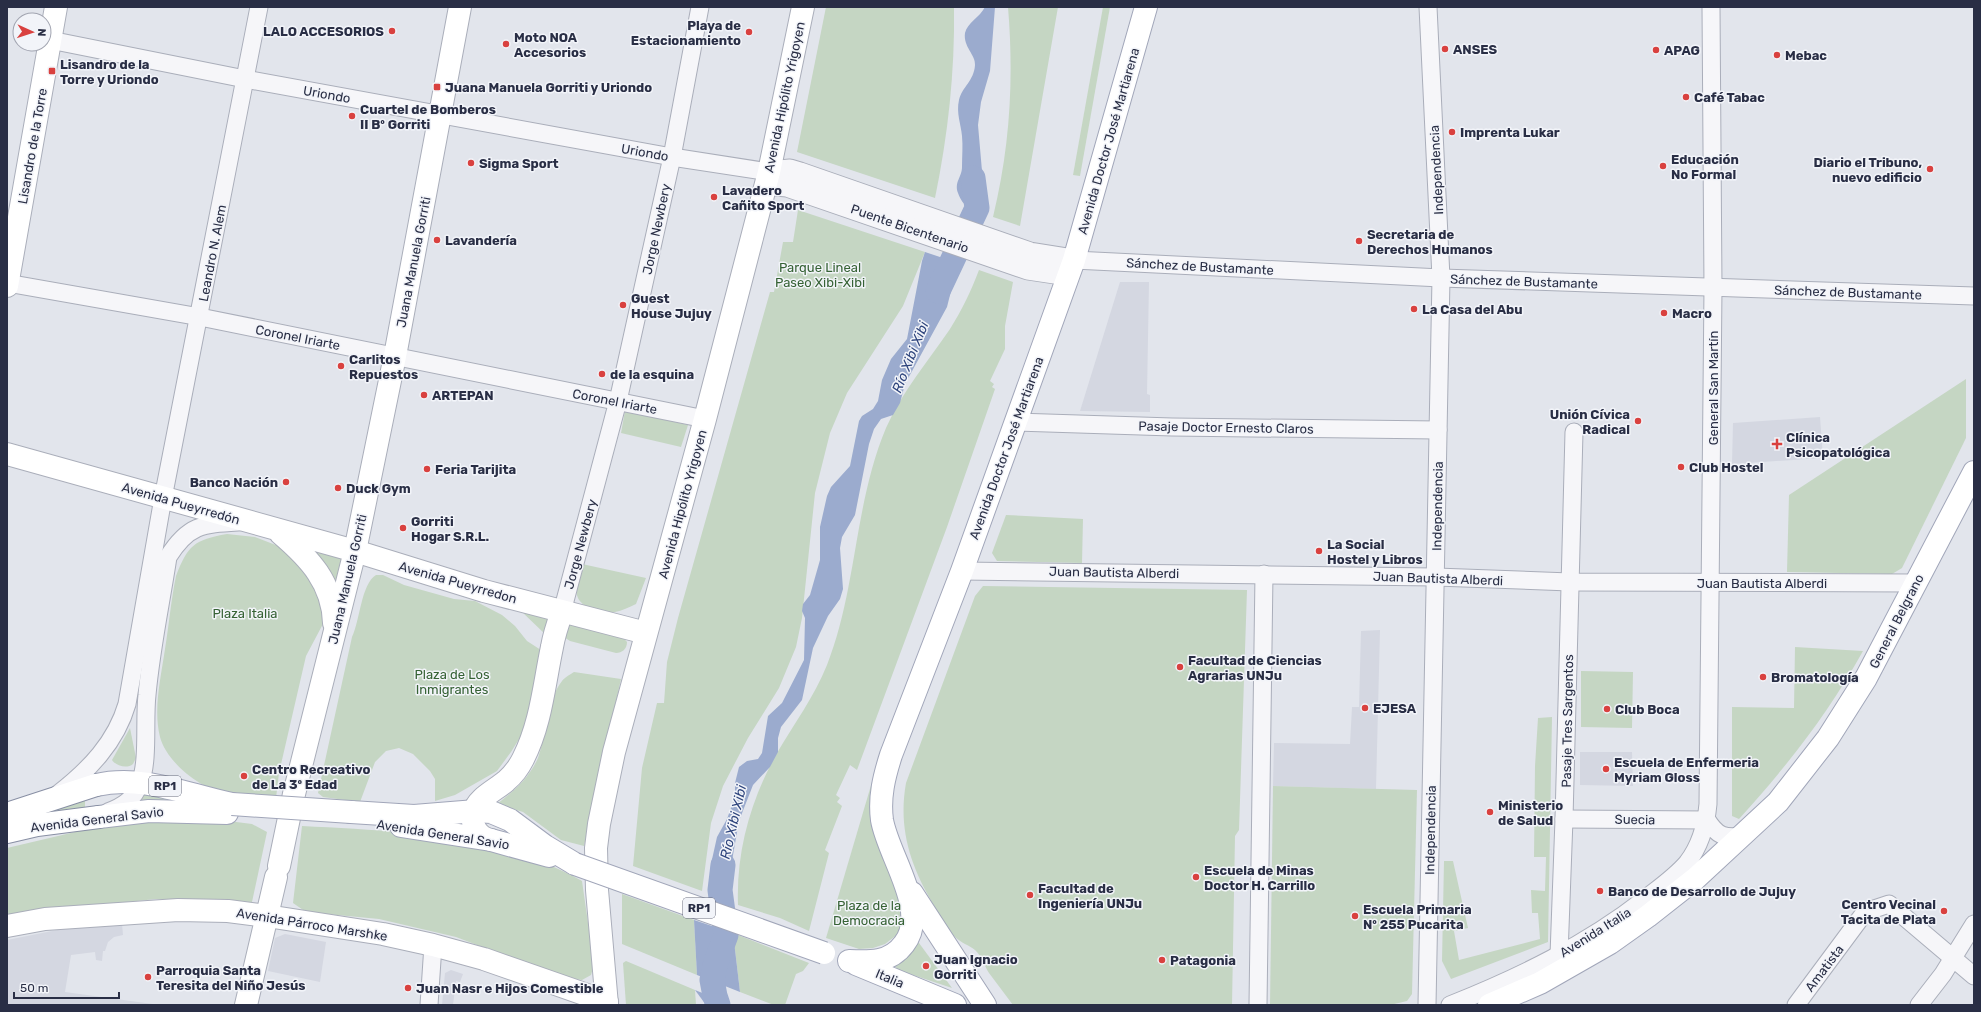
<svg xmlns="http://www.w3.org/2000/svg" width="1981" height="1012" font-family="Rubik,sans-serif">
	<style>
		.built { fill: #d4d7e1 }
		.green { fill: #c5d6c3 }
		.water { fill: #9babce }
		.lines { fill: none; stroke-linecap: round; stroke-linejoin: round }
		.river { stroke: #9babce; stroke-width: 25 }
		.minor-casing { stroke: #aaaeba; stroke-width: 19 }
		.tertiary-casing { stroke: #aaaeba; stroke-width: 23 }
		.secondary-casing { stroke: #aaaeba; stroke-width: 24 }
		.primary-casing { stroke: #a1a6b9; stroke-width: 24 }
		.motorway-casing { stroke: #888fa4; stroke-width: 24 }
		.minor { stroke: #f6f6f9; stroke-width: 17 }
		.tertiary { stroke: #f6f6f9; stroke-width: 21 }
		.secondary { stroke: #fff; stroke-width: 22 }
		.primary { stroke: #fff; stroke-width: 22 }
		.motorway { stroke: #fff; stroke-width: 22 }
		.primary-bridge-casing { stroke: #a1a6b9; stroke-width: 24; stroke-linecap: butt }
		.primary-bridge { stroke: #fff; stroke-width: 22 }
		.poi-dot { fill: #d9413f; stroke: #f2f4f9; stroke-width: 1.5 }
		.labels { text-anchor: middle; stroke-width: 3; stroke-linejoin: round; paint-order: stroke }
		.shield { fill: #f2f4f9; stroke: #65697b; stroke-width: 1 }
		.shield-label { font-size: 12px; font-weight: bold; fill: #292e45 }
		.poi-label { font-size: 13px; font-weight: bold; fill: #292e45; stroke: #f2f4f9; text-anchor: start }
		.street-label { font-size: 13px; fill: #292e45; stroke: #f2f4f9 }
		.park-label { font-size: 13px; fill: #366235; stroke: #f2f4f9 }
		.water-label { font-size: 14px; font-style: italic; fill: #2f457d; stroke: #f2f4f9 }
	</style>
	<rect width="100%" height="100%" fill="#e2e5ec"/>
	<g class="built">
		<polygon points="1120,282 1149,282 1147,394 1150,395 1150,412 1080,411"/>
		<polygon points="1820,417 1823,458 1732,464 1733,423"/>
		<polygon points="1380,630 1376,789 1273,786 1274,743 1350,744 1352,707 1359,707 1361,631"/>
		<polygon points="1580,752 1632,752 1633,786 1580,785"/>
		<polygon points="122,924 123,935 114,937 108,942 105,951 103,951 102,961 96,960 95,952 71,955 65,992 160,1005 7,1005 7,940 67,928"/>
		<polygon points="285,934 326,942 320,982 268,971 275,938"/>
		<polygon points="451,970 463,974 460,982 456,981 453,1005 442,1005 445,973"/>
	</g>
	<g class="green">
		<path d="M 826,7 L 954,7 C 955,71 948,135 935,198 L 797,152 Z"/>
		<path d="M 1008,7 L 1058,7 L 1020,226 L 993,217 C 1010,147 1014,79 1008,7 Z"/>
		<polygon points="1103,7 1110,7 1080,176 1073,175"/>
		<polygon points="798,210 925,252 903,306 847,393 830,433 815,493 802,618 796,647 779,688 748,738 723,786 711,823 702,891 633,866 642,768 657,703 664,703 667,662 678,618 770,292 774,292 783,242 793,242"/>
		<path d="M 979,270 L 1013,282 L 1005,326 L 1005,349 L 990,381 L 994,384 L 992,387 L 995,389 L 947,527 L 857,770 L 850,765 L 836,795 L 840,798 L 837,802 L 842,806 L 825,850 L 829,853 L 809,931 L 780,918 L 738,905 C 736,851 751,799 777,753 C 794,724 814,697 827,665 C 857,589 854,504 886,428 C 902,392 928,361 950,329 C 962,310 971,291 979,270 Z"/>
		<polygon points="1966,379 1966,438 1902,568 1892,574 1787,572 1789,495"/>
		<polygon points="625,411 688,425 681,447 621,433"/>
		<polygon points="1006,515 1083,519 1082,563 997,561 992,553"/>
		<path d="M 227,534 L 255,537 L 286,549 L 322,590 L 324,622 L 306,656 L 279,773 L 276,798 C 260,797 243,797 227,794 C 202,790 167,763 160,737 C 153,709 161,677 165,649 C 169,625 171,600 176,576 C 188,545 194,540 227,534 Z"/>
		<polygon points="311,549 343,555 333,592"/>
		<path d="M 582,564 L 646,578 L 636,604 C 629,607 622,611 615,612 C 604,614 583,609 578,598 C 573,588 579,574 582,564 Z"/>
		<path d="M 376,575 L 383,575 L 404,585 L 454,599 L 475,601 L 502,615 L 515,626 L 527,641 L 544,652 L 538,681 L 521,736 L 511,752 L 497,771 L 455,795 L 435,801 L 435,779 L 430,771 L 413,754 L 399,748 L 386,751 L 375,762 L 360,802 L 323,797 L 318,793 L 352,637 C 360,621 361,584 376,575 Z"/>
		<path d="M 983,586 L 1247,590 L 1239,830 L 1235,836 L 1232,1005 L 1013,1005 C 1005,994 997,984 989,973 C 985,967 981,955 975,950 C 969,945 961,943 955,937 C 946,928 939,915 933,904 C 910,865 898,828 906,783 L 975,596 Z"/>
		<polygon points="520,610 554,617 546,635"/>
		<path d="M 568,622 L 622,636 L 627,642 C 627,649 622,653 616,653 L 570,641 L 564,637 Z"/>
		<path d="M 1795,647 L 1863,651 C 1828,714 1787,766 1739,819 L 1732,816 L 1732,707 L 1794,708 Z"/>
		<polygon points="1581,671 1633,672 1632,728 1581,727"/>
		<path d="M 574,672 L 621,679 L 584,846 L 561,840 L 523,812 L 497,804 C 514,791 529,778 538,758 C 546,736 547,700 562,681 C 565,677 571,674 574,672 Z"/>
		<polygon points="1552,717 1548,942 1451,979 1442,961 1444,861 1453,861 1468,928 1454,931 1459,960 1540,939 1538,913 1532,913 1531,890 1545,891 1546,857 1534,857 1535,766 1538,718"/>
		<path d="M 130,728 L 136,758 L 133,764 C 127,769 116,766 112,760 Z"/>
		<polygon points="872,782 904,918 898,934 885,944 873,948 859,949 826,938"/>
		<polygon points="1273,786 1417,790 1412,994 1407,1001 1390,1005 1270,1005"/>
		<polygon points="147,789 203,805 133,807"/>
		<polygon points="85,796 85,809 30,818"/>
		<polygon points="189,816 252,824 267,832 252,902 156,899 68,908 7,917 7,848 109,824"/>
		<path d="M 302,826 C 397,831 498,834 582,881 L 594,965 L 591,975 L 582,980 L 561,977 L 456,937 L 379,919 L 306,912 L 293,903 Z"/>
		<polygon points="622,894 694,920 697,975 622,944"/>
		<polygon points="733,933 809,963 803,971 796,974 785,1005 774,1005 740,992"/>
		<polygon points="915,942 919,943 952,988 898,970 895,966"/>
		<polygon points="626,961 695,990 696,1005 626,1005 623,963"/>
	</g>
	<g class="water">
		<path d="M 985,7 L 995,7 L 990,71 L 981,102 L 978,125 L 982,171 L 987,194 L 985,214 C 971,210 963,207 958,193 C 954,182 962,177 962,167 C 962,156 963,146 962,136 C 961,124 956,113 959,100 C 962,87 974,81 975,65 C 976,55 963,47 965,33 C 967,23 980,17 985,7 Z"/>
		<polygon points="925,252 958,263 947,307 905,384 900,403 893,415 881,419 874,429 869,444 855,515 842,537 840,548 843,589 840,599 828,616 813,648 802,700 781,727 778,738 778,752 770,767 753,785 744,808 739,821 730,872 730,902 716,897 710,877 711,864 717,837 727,819 735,797 735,783 739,767 747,761 758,759 762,753 768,716 782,703 804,660 805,618 802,611 803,604 810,595 820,560 820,527 827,496 831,487 850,466 859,421 862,416 873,409 878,401 882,380 891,359 907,339 922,261"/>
		<polygon points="694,920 733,933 740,992 697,975"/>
		<polygon points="695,990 732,1005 706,1005"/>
	</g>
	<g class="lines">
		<g class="river">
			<polyline points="938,291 977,208 973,178"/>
			<polyline points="718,1005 715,996 712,980 715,965 726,935 720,890 723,865"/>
		</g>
		<g class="minor-casing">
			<g id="minor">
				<polyline points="50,40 245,79 672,157 769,172"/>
				<polyline points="1074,260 1441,278 1974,296"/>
				<polyline points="7,283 200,317 705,419"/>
				<polyline points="1015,422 1172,427 1438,430"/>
				<polyline points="962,571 1436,577 1570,582 1915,583"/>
				<polyline points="562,612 618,401 672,157 700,7"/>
				<path d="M 58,794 C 89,770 116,742 127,704 L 163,498 L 259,7"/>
				<path d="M 108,812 C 124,806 134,799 140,783 C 149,761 144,720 147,695 C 151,649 161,603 168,557 C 188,525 202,524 238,522"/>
				<polyline points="1564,819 1707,820"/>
				<path d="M 1707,820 C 1718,837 1724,838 1744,836"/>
				<polyline points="1559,955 1564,819 1574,432"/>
				<polyline points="429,1005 433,945"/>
				<polyline points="1258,1005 1264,574"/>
				<polyline points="1427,1005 1441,278 1428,7"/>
				<path d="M 1450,1005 C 1520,977 1586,945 1645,899 C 1659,888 1675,877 1687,863 C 1700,846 1706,826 1708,804 L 1713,288 L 1711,7"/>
				<polyline points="1796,1005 1865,912 1889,904 1974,976"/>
				<polyline points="1919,1005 1943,974 1974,924"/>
			</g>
		</g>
		<g class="tertiary-casing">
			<g id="tertiary">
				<polyline points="769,172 790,170 800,173 1030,253 1074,260"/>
				<polyline points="766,184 787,186 1028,269 1068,275"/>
			</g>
		</g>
		<g class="secondary-casing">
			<g id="secondary">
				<polyline points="7,286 56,7"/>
				<polyline points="7,454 355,551 484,591 646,633"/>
				<path d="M 281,534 C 309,558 333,583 334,623"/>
				<path d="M 491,840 C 478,837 470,826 474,812 C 477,798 496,790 506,781 C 513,775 519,767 523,759 C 541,724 544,685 552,647 C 554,635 558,623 562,612"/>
				<polyline points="279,866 294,794 355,551 395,356 460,7"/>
				<polyline points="7,926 45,919 178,910 228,911 267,916 383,934 433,945 484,959 607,1002"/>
				<polyline points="246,1005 276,877"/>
				<polyline points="607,1005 597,890 596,848 599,824 614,752 705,419 769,172 803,7"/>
			</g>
		</g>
		<g class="primary-casing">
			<g id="primary">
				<path d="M 96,785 C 143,774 187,795 232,804"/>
				<polyline points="351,812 414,816 476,811 491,812 510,820 545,846 575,864"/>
				<polyline points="99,817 149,811 227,813"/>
				<polyline points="401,826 491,840 549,856"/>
				<polyline points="912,893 985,1005"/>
				<path d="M 849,961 C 870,962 890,963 904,944 C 930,911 888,856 882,820 C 879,797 884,777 891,755 L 962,571 L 1074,260 L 1146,7"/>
				<polyline points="856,964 955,1005"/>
				<polyline points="1489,1005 1540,983 1610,943 1648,916 1695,879 1778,802 1828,738 1866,678 1974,472"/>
			</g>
		</g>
		<g class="motorway-casing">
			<g id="motorway">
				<polyline points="7,814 96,785"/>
				<polyline points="7,832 37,825 99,817"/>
			</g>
		</g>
		<use href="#minor" class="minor"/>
		<use href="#tertiary" class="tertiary"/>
		<use href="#secondary" class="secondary"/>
		<use href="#primary" class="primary"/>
		<use href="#motorway" class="motorway"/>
		<g class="primary-bridge-casing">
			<g id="primary-bridge">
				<polyline points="232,804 351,812"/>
				<polyline points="575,864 824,953"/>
			</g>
		</g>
		<use href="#primary-bridge" class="primary-bridge"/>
	</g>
	<g class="poi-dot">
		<circle cx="392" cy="31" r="4"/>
		<circle cx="749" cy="32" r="4"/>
		<circle cx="506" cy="44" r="4"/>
		<circle cx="1445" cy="49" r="4"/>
		<circle cx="1656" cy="50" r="4"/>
		<circle cx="1777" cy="55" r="4"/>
		<rect x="48" y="67" width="8" height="8" rx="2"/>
		<rect x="433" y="83" width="8" height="8" rx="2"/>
		<circle cx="1686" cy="97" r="4"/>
		<circle cx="352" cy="116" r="4"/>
		<circle cx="1452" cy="132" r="4"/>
		<circle cx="471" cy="163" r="4"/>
		<circle cx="1663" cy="166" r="4"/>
		<circle cx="1930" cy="169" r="4"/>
		<circle cx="714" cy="197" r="4"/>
		<circle cx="437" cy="240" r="4"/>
		<circle cx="1359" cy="241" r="4"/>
		<circle cx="623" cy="305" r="4"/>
		<circle cx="1414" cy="309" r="4"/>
		<circle cx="1664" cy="313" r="4"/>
		<circle cx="341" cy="366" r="4"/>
		<circle cx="602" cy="374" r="4"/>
		<circle cx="424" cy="395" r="4"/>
		<circle cx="1638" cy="421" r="4"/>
		<path d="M1775 438h4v4h4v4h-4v4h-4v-4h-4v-4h4z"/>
		<circle cx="1681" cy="467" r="4"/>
		<circle cx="427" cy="469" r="4"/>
		<circle cx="286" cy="482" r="4"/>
		<circle cx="338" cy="488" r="4"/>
		<circle cx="403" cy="528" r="4"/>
		<circle cx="1319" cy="551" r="4"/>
		<circle cx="1180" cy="667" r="4"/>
		<circle cx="1763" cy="677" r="4"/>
		<circle cx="1365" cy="708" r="4"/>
		<circle cx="1607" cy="709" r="4"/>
		<circle cx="1606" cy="769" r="4"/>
		<circle cx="244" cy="776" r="4"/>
		<circle cx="1490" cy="812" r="4"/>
		<circle cx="1196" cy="877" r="4"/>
		<circle cx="1600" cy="891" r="4"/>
		<circle cx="1030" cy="895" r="4"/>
		<circle cx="1944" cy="911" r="4"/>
		<circle cx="1355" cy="916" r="4"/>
		<circle cx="1162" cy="960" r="4"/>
		<circle cx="926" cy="966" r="4"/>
		<circle cx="148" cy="977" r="4"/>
		<circle cx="408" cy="988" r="4"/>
	</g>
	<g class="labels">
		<g class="shield">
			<rect x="149" y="776" width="32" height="20" rx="3"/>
			<rect x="683" y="898" width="32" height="20" rx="3"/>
		</g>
		<g class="shield-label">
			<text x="165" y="790">RP1</text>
			<text x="699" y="912">RP1</text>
		</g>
		<g class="poi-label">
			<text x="741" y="30" text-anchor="end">Playa de<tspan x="741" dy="15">Estacionamiento</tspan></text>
			<text x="384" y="36" text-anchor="end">LALO ACCESORIOS</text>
			<text x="514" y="42">Moto NOA<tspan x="514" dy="15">Accesorios</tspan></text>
			<text x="1453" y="54">ANSES</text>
			<text x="1664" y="55">APAG</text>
			<text x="1785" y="60">Mebac</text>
			<text x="60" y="69">Lisandro de la<tspan x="60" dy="15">Torre y Uriondo</tspan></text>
			<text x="445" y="92">Juana Manuela Gorriti y Uriondo</text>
			<text x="1694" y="102">Café Tabac</text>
			<text x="360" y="114">Cuartel de Bomberos<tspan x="360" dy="15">II Bº Gorriti</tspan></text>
			<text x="1460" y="137">Imprenta Lukar</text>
			<text x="1671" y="164">Educación<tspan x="1671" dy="15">No Formal</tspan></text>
			<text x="1922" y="167" text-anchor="end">Diario el Tribuno,<tspan x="1922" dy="15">nuevo edificio</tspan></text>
			<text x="479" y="168">Sigma Sport</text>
			<text x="722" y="195">Lavadero<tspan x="722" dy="15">Cañito Sport</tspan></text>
			<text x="1367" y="239">Secretaria de<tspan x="1367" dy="15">Derechos Humanos</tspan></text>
			<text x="445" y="245">Lavandería</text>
			<text x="631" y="303">Guest<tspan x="631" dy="15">House Jujuy</tspan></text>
			<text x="1422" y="314">La Casa del Abu</text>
			<text x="1672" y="318">Macro</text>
			<text x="349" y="364">Carlitos<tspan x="349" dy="15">Repuestos</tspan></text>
			<text x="610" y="379">de la esquina</text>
			<text x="432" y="400">ARTEPAN</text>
			<text x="1630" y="419" text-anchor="end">Unión Cívica<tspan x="1630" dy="15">Radical</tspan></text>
			<text x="1786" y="442">Clínica<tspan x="1786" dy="15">Psicopatológica</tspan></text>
			<text x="1689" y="472">Club Hostel</text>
			<text x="435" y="474">Feria Tarijita</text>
			<text x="278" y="487" text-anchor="end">Banco Nación</text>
			<text x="346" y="493">Duck Gym</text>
			<text x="411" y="526">Gorriti<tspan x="411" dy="15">Hogar S.R.L.</tspan></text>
			<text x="1327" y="549">La Social<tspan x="1327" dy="15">Hostel y Libros</tspan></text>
			<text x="1188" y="665">Facultad de Ciencias<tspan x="1188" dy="15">Agrarias UNJu</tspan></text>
			<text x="1771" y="682">Bromatología</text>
			<text x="1373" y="713">EJESA</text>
			<text x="1615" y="714">Club Boca</text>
			<text x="1614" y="767">Escuela de Enfermeria<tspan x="1614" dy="15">Myriam Gloss</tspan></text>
			<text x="252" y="774">Centro Recreativo<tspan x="252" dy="15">de La 3º Edad</tspan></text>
			<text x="1498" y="810">Ministerio<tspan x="1498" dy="15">de Salud</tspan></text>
			<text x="1204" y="875">Escuela de Minas<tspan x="1204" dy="15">Doctor H. Carrillo</tspan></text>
			<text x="1038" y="893">Facultad de<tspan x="1038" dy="15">Ingeniería UNJu</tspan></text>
			<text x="1608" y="896">Banco de Desarrollo de Jujuy</text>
			<text x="1936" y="909" text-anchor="end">Centro Vecinal<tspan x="1936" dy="15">Tacita de Plata</tspan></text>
			<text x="1363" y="914">Escuela Primaria<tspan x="1363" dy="15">Nº 255 Pucarita</tspan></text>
			<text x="934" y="964">Juan Ignacio<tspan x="934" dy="15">Gorriti</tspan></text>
			<text x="1170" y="965">Patagonia</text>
			<text x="156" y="975">Parroquia Santa<tspan x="156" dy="15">Teresita del Niño Jesús</tspan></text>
			<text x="416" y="993">Juan Nasr e Hijos Comestible</text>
		</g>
		<g class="street-label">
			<text transform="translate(327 94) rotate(10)" y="5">Uriondo</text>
			<text transform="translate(784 97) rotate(-78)" y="5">Avenida Hipólito Yrigoyen</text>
			<text transform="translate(1108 141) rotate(-74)" y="5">Avenida Doctor José Martiarena</text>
			<text transform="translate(32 146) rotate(-80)" y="5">Lisandro de la Torre</text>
			<text transform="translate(645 152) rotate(10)" y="5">Uriondo</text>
			<text transform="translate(1436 170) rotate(-93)" y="5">Independencia</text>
			<text transform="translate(910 228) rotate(19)" y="5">Puente Bicentenario</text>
			<text transform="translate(656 229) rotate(-78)" y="5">Jorge Newbery</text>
			<text transform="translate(212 253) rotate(-79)" y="5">Leandro N. Alem</text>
			<text transform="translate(413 262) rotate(-79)" y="5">Juana Manuela Gorriti</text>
			<text transform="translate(1200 266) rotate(3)" y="5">Sánchez de Bustamante</text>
			<text transform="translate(1524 281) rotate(2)" y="5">Sánchez de Bustamante</text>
			<text transform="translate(1848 292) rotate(2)" y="5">Sánchez de Bustamante</text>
			<text transform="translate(298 337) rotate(11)" y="5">Coronel Iriarte</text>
			<text transform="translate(1713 388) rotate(-90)" y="5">General San Martín</text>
			<text transform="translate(615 401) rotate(11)" y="5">Coronel Iriarte</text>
			<text transform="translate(1226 427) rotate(1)" y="5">Pasaje Doctor Ernesto Claros</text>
			<text transform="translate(1006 448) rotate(-70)" y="5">Avenida Doctor José Martiarena</text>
			<text transform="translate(181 503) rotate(16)" y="5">Avenida Pueyrredón</text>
			<text transform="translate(682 504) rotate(-75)" y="5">Avenida Hipólito Yrigoyen</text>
			<text transform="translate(1437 506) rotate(-89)" y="5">Independencia</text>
			<text transform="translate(580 544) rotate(-75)" y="5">Jorge Newbery</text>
			<text transform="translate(1114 572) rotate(1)" y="5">Juan Bautista Alberdi</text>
			<text transform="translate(1438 578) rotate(2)" y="5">Juan Bautista Alberdi</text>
			<text transform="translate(347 579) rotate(-77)" y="5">Juana Manuela Gorriti</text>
			<text transform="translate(458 582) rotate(16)" y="5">Avenida Pueyrredon</text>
			<text x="1762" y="588">Juan Bautista Alberdi</text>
			<text transform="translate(1896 621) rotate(-63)" y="5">General Belgrano</text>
			<text transform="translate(1567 721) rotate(-89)" y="5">Pasaje Tres Sargentos</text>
			<text transform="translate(97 819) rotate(-7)" y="5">Avenida General Savio</text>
			<text transform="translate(1635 819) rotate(1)" y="5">Suecia</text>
			<text transform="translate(1430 830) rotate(-89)" y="5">Independencia</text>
			<text transform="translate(443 834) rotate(9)" y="5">Avenida General Savio</text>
			<text transform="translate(312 924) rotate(9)" y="5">Avenida Párroco Marshke</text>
			<text transform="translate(1595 932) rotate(-32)" y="5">Avenida Italia</text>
			<text transform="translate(1824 968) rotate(-53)" y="5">Amatista</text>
			<text transform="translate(890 978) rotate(23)" y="5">Italia</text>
		</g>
		<g class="park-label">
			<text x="820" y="272">Parque Lineal<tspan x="820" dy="15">Paseo Xibi-Xibi</tspan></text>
			<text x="245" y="618">Plaza Italia</text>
			<text x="452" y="679">Plaza de Los<tspan x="452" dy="15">Inmigrantes</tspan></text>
			<text x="869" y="910">Plaza de la<tspan x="869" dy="15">Democracia</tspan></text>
		</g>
		<g class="water-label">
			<text transform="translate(910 357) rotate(-68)" y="5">Río Xibi Xibi</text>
			<text transform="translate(733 822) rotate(-77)" y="5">Río Xibi Xibi</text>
		</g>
	</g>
	<rect width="1981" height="1012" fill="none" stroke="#292e45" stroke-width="16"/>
	<g transform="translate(32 32) rotate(93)"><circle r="19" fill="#f2f4f9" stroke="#a2a5b1"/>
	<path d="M0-3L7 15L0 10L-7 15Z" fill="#d9413f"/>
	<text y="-6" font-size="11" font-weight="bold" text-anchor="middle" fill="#292e45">N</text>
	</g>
	<path d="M14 992v6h105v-6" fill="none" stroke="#292e45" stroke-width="2"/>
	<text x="20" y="992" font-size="12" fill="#292e45" stroke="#f2f4f9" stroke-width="3" paint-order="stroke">50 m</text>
</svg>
